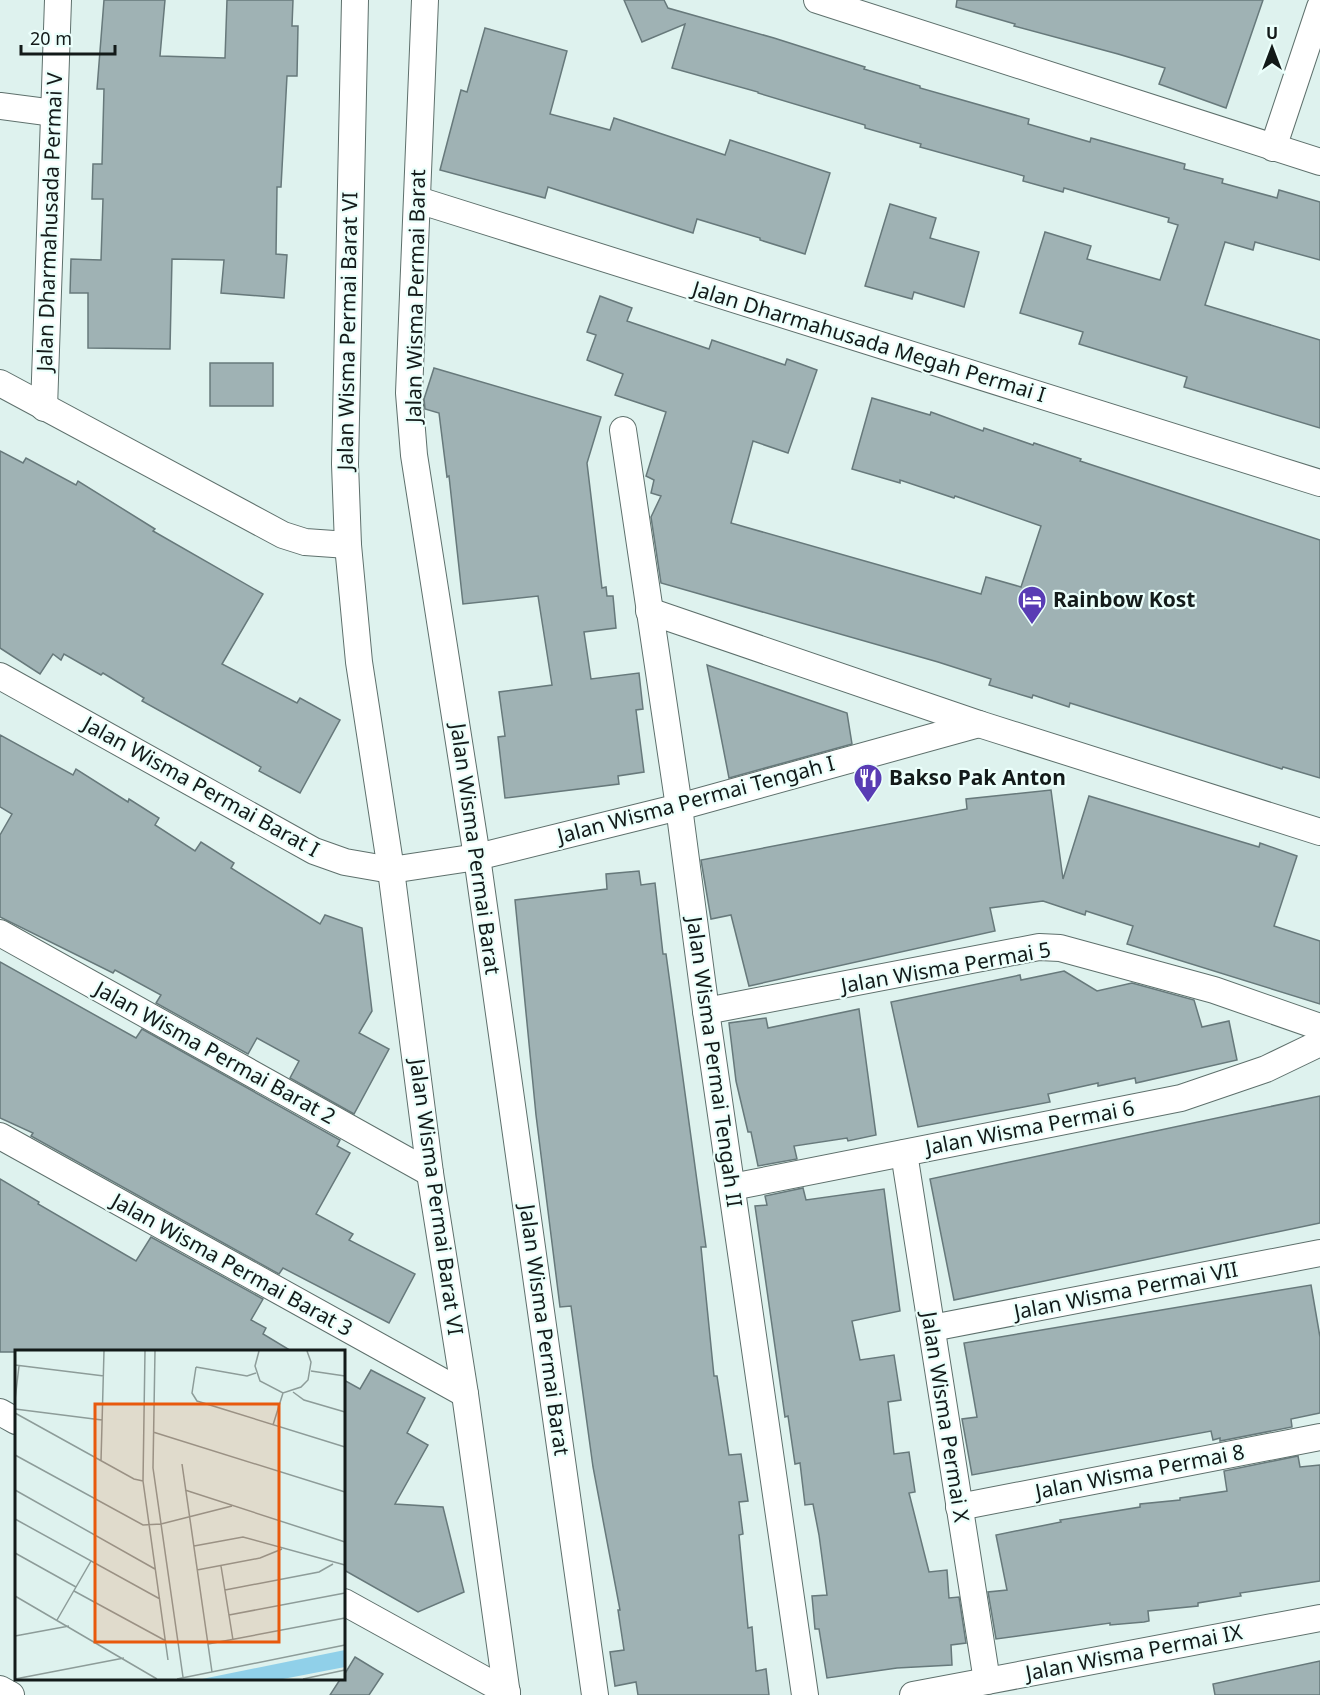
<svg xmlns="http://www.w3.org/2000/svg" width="1320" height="1695" font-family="'Noto Sans',sans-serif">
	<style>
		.building { fill: #9fb2b4; stroke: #67797b; stroke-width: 1.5 }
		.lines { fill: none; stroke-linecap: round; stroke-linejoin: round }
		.street-casing { stroke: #5e706c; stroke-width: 28 }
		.street { stroke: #fff; stroke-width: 26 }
		.labels { text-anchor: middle; stroke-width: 4.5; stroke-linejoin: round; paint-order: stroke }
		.street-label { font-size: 21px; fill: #131a19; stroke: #ebfffb }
		.poi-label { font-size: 21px; font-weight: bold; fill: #131a19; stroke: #ebfffb; text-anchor: start }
		.inset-road { fill: none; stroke: #8d9c99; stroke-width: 1.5 }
		.view { fill: #e8590c; fill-opacity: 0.15; stroke: #e8590c; stroke-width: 3 }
		.inset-edge { fill: none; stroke: #131a19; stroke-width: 3 }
	</style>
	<rect width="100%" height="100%" fill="#def2ee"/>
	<g class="building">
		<polygon points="104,0 165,0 160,56 225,58 227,0 293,0 292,26 298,26 297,76 287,76 281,187 277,187 276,254 287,255 284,298 221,293 224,260 172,259 170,349 88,348 88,293 70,293 71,259 101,260 103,199 92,199 93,164 102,164 104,89 97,89"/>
		<polygon points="624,0 664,0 668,8 774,38 865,67 864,69 920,86 920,88 1029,119 1028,124 1090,142 1091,138 1185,164 1184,169 1223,179 1222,183 1277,198 1279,190 1320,202 1320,260 1255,242 1253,250 1225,242 1205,305 1320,340 1320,428 1184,387 1187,377 1079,344 1083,332 1020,313 1045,232 1091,246 1087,259 1160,280 1178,225 1168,222 1169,218 1064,188 1063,192 1023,181 1024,176 920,147 921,144 865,128 865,125 758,93 758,92 672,68 685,24 642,42"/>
		<polygon points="957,0 1263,0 1226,108 1159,84 1165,68 1118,54 1014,26 1015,24 956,7"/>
		<polygon points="485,28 567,51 550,114 610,130 614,118 725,155 730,140 830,173 805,254 760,240 760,238 697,219 693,233 548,187 545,198 440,170 461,90 467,92"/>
		<polygon points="890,204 936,218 930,238 979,252 964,307 914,292 912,299 865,286"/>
		<polygon points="600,296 632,308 627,321 709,349 712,340 785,365 787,359 817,370 788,453 753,441 731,523 981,594 986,577 1021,587 1041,526 955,496 954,498 900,480 900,483 852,469 872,398 930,415 931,412 983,431 984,428 1033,445 1034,443 1081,459 1080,461 1320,540 1320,778 1283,767 1282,769 1070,703 1069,707 1033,695 1032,698 989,685 991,679 938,662 661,583 651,517 661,496 651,493 654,480 646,476 666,412 615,395 623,374 587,360 596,335 587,332"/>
		<rect x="210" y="363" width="63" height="43"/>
		<polygon points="434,368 601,417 587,463 602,588 606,587 607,596 613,596 616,628 584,632 591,679 639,673 643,709 636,710 644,772 618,776 619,784 505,798 498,737 505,736 499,692 552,685 538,596 463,604 449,476 447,477 439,413 425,409 424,399"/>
		<polygon points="0,451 23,463 26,458 76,485 78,481 155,529 153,531 263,594 222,664 297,703 300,698 340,720 300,793 259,771 261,767 142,701 144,698 103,673 101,675 64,654 61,660 53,654 40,674 0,648"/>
		<polygon points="707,665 847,713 852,744 729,778"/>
		<polygon points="0,735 73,775 76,769 128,802 129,799 159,818 155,825 195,851 201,842 234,863 231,868 320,924 325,915 362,928 372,1011 359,1033 389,1049 354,1114 290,1078 299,1061 257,1038 248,1054 156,1003 161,995 115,970 113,973 0,917 0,835 12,814 0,807"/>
		<polygon points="1051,790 1063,879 1089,796 1259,847 1260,843 1297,856 1274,926 1320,941 1320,1004 1127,944 1133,926 1086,911 1085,915 1043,901 990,908 995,931 749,986 731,915 711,919 701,860 967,809 966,799"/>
		<polygon points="639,871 641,885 655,883 663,954 666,954 706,1247 701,1247 714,1376 717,1376 729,1455 741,1454 748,1501 739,1502 743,1534 739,1535 748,1628 752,1627 756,1671 766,1669 769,1695 638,1695 636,1682 615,1686 610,1652 624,1650 618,1610 620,1610 593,1467 571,1306 560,1307 536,1115 515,900 607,889 606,874"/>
		<polygon points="0,962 136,1038 142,1029 340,1140 337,1146 350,1153 316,1214 353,1234 349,1240 415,1274 389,1323 283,1268 279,1274 31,1136 33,1133 0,1118"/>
		<polygon points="1064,971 1097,991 1132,983 1194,1000 1202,1027 1229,1021 1237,1060 1136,1083 1135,1078 1098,1086 1098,1083 1048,1094 1050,1102 918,1127 891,1002 1020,975 1021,980"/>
		<polygon points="859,1009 876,1135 848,1141 847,1138 794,1146 797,1159 758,1166 751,1132 748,1132 736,1081 729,1023 766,1018 768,1028"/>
		<polygon points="1320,1096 1320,1223 954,1300 930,1179"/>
		<polygon points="0,1179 39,1202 38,1204 136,1261 151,1237 263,1299 251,1320 266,1328 263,1334 293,1352 0,1352"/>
		<polygon points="803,1188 806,1200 884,1189 900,1311 852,1321 860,1360 894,1355 901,1400 888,1402 894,1454 909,1452 915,1492 909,1493 929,1572 947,1570 949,1598 959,1597 966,1643 951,1645 952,1665 897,1668 827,1678 819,1629 815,1629 812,1596 827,1595 819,1535 813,1504 805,1505 800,1463 795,1464 788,1416 785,1417 755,1206 767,1205 765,1196"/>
		<polygon points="1311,1285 1320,1337 1320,1413 1291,1419 1292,1427 1220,1441 1220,1438 1213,1440 1211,1431 972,1475 962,1419 977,1417 964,1343"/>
		<polygon points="371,1370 425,1398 407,1433 428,1445 395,1504 443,1507 464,1592 418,1612 344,1570 344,1380 360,1389"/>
		<polygon points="1298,1456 1300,1467 1320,1465 1320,1581 1240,1593 1241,1596 1198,1603 1198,1606 1148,1611 1149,1621 1144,1622 1110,1625 1110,1623 996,1639 988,1592 1007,1590 996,1535 1061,1522 1060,1520 1140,1507 1140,1504 1180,1500 1180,1498 1227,1491 1224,1471"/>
		<polygon points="355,1657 383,1674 369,1695 330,1695 341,1678 344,1678 344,1675"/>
		<polygon points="1320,1661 1320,1695 1215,1695 1213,1684"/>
	</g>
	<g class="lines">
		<g class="street-casing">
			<g id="street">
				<polyline points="355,0 345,464 348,545 359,662 391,870 430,1173 465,1394 507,1695"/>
				<polyline points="425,0 409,393 414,455 477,857 595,1695"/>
				<polyline points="817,0 1320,162"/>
				<polyline points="0,106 54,113"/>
				<polyline points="1273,148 1320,7"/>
				<polyline points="418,200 1320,483"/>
				<polyline points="0,383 283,535 305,542 348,545"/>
				<polyline points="44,408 58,0"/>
				<polyline points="623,430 679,807 706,1011 805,1695"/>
				<polyline points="649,611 979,724 1320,832"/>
				<polyline points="0,676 314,851 345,862 391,870 477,857 679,807 979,724"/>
				<polyline points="0,933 430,1173"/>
				<polyline points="706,1011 1039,947 1060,948 1214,990 1320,1027"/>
				<polyline points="0,1136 465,1394"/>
				<polyline points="904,1153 987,1681"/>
				<polyline points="732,1187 1181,1098 1266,1069 1320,1043"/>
				<polyline points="932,1328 1320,1253"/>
				<polyline points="0,1412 16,1421"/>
				<polyline points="959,1507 1320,1437"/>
				<polyline points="344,1602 507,1692"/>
				<polyline points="0,1689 11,1695"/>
				<polyline points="913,1695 1320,1618"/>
			</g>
		</g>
		<use href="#street" class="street"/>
	</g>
	<defs>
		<g id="hotel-pin" transform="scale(1.5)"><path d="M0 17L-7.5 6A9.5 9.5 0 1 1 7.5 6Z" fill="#593cb4" stroke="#ebfffb"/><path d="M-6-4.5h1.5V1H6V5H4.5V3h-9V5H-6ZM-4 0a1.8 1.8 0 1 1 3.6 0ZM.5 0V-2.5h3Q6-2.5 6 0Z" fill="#fff"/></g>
		<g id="restaurant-pin" transform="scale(1.5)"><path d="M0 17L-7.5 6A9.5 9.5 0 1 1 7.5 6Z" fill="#593cb4" stroke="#ebfffb"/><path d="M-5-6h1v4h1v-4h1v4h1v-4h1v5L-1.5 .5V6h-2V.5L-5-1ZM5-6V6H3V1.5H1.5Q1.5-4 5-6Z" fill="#fff"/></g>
	</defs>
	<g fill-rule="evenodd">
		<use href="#hotel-pin" x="1032" y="600"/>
		<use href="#restaurant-pin" x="868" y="778"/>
	</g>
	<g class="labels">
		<g class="street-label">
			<text transform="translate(50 222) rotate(-88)" y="7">Jalan Dharmahusada Permai V</text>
			<text transform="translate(416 296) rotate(-89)" y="7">Jalan Wisma Permai Barat</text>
			<text transform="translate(348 331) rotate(-89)" y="7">Jalan Wisma Permai Barat VI</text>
			<text transform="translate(869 342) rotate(17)" y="7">Jalan Dharmahusada Megah Permai I</text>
			<text transform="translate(201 787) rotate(29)" y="7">Jalan Wisma Permai Barat I</text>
			<text transform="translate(696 800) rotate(-15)" y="7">Jalan Wisma Permai Tengah I</text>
			<text transform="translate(475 849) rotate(82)" y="7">Jalan Wisma Permai Barat</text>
			<text transform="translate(946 968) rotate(-10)" y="7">Jalan Wisma Permai 5</text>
			<text transform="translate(215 1053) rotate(29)" y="7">Jalan Wisma Permai Barat 2</text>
			<text transform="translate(714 1062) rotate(82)" y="7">Jalan Wisma Permai Tengah II</text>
			<text transform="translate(1030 1128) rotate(-11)" y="7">Jalan Wisma Permai 6</text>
			<text transform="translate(436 1197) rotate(82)" y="7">Jalan Wisma Permai Barat VI</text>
			<text transform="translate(232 1265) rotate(29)" y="7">Jalan Wisma Permai Barat 3</text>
			<text transform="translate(1126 1291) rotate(-11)" y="7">Jalan Wisma Permai VII</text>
			<text transform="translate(544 1330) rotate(82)" y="7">Jalan Wisma Permai Barat</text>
			<text transform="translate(945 1417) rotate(81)" y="7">Jalan Wisma Permai X</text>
			<text transform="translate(1140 1472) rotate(-11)" y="7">Jalan Wisma Permai 8</text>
			<text transform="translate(1134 1653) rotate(-11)" y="7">Jalan Wisma Permai IX</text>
		</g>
		<g class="poi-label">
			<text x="1053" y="607">Rainbow Kost</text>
			<text x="889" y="785">Bakso Pak Anton</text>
		</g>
	</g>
	<g transform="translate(15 1350)">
		<rect width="330" height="330" fill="#def2ee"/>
		<path d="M 330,300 L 330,317 L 268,329 L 187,329 Z" fill="#90d0e9"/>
		<path class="inset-road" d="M 130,1 L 128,131 L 153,310M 140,1 L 138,118 L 168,327M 244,1 L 240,16 L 245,31 L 268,43 L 286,37 L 293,30 L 296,12 L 292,1M 0,15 L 89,26M 181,17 L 177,43 L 182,51 L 330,97M 181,17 L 232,26 L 241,23M 296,21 L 330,26M 278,42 L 289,50 L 330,62M 0,50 L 4,16M 0,59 L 87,70M 0,63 L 119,129 L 128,131M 258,75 L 268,43M 138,82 L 330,142M 0,105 L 128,175 L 146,174 L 217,156M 86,111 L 89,1M 167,114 L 197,322M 0,140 L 140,219M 170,140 L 330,192M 0,169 L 145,249M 179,196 L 228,187 L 330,215M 0,203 L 61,237M 206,216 L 218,290M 182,220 L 245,208 L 267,199M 210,240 L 304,222 L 318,214M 59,241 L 151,291M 0,246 L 142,329M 214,265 L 330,243M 42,270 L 76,211M 0,286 L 54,276M 193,294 L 330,268M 0,329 L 109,308M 162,329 L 330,295M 288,329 L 330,320"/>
		<path class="view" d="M 80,54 L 264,54 L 264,292 L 80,292 Z"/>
		<rect width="330" height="330" class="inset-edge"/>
	</g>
	<g transform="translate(1272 48)" stroke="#ebfffb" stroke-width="4.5" paint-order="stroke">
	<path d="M0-4.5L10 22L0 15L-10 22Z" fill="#131a19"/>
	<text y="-9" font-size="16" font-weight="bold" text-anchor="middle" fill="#131a19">U</text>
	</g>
	<path d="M21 45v9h94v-9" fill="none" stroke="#131a19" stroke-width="3"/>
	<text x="30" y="45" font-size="18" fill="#131a19" stroke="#ebfffb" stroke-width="4.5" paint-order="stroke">20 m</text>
</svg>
